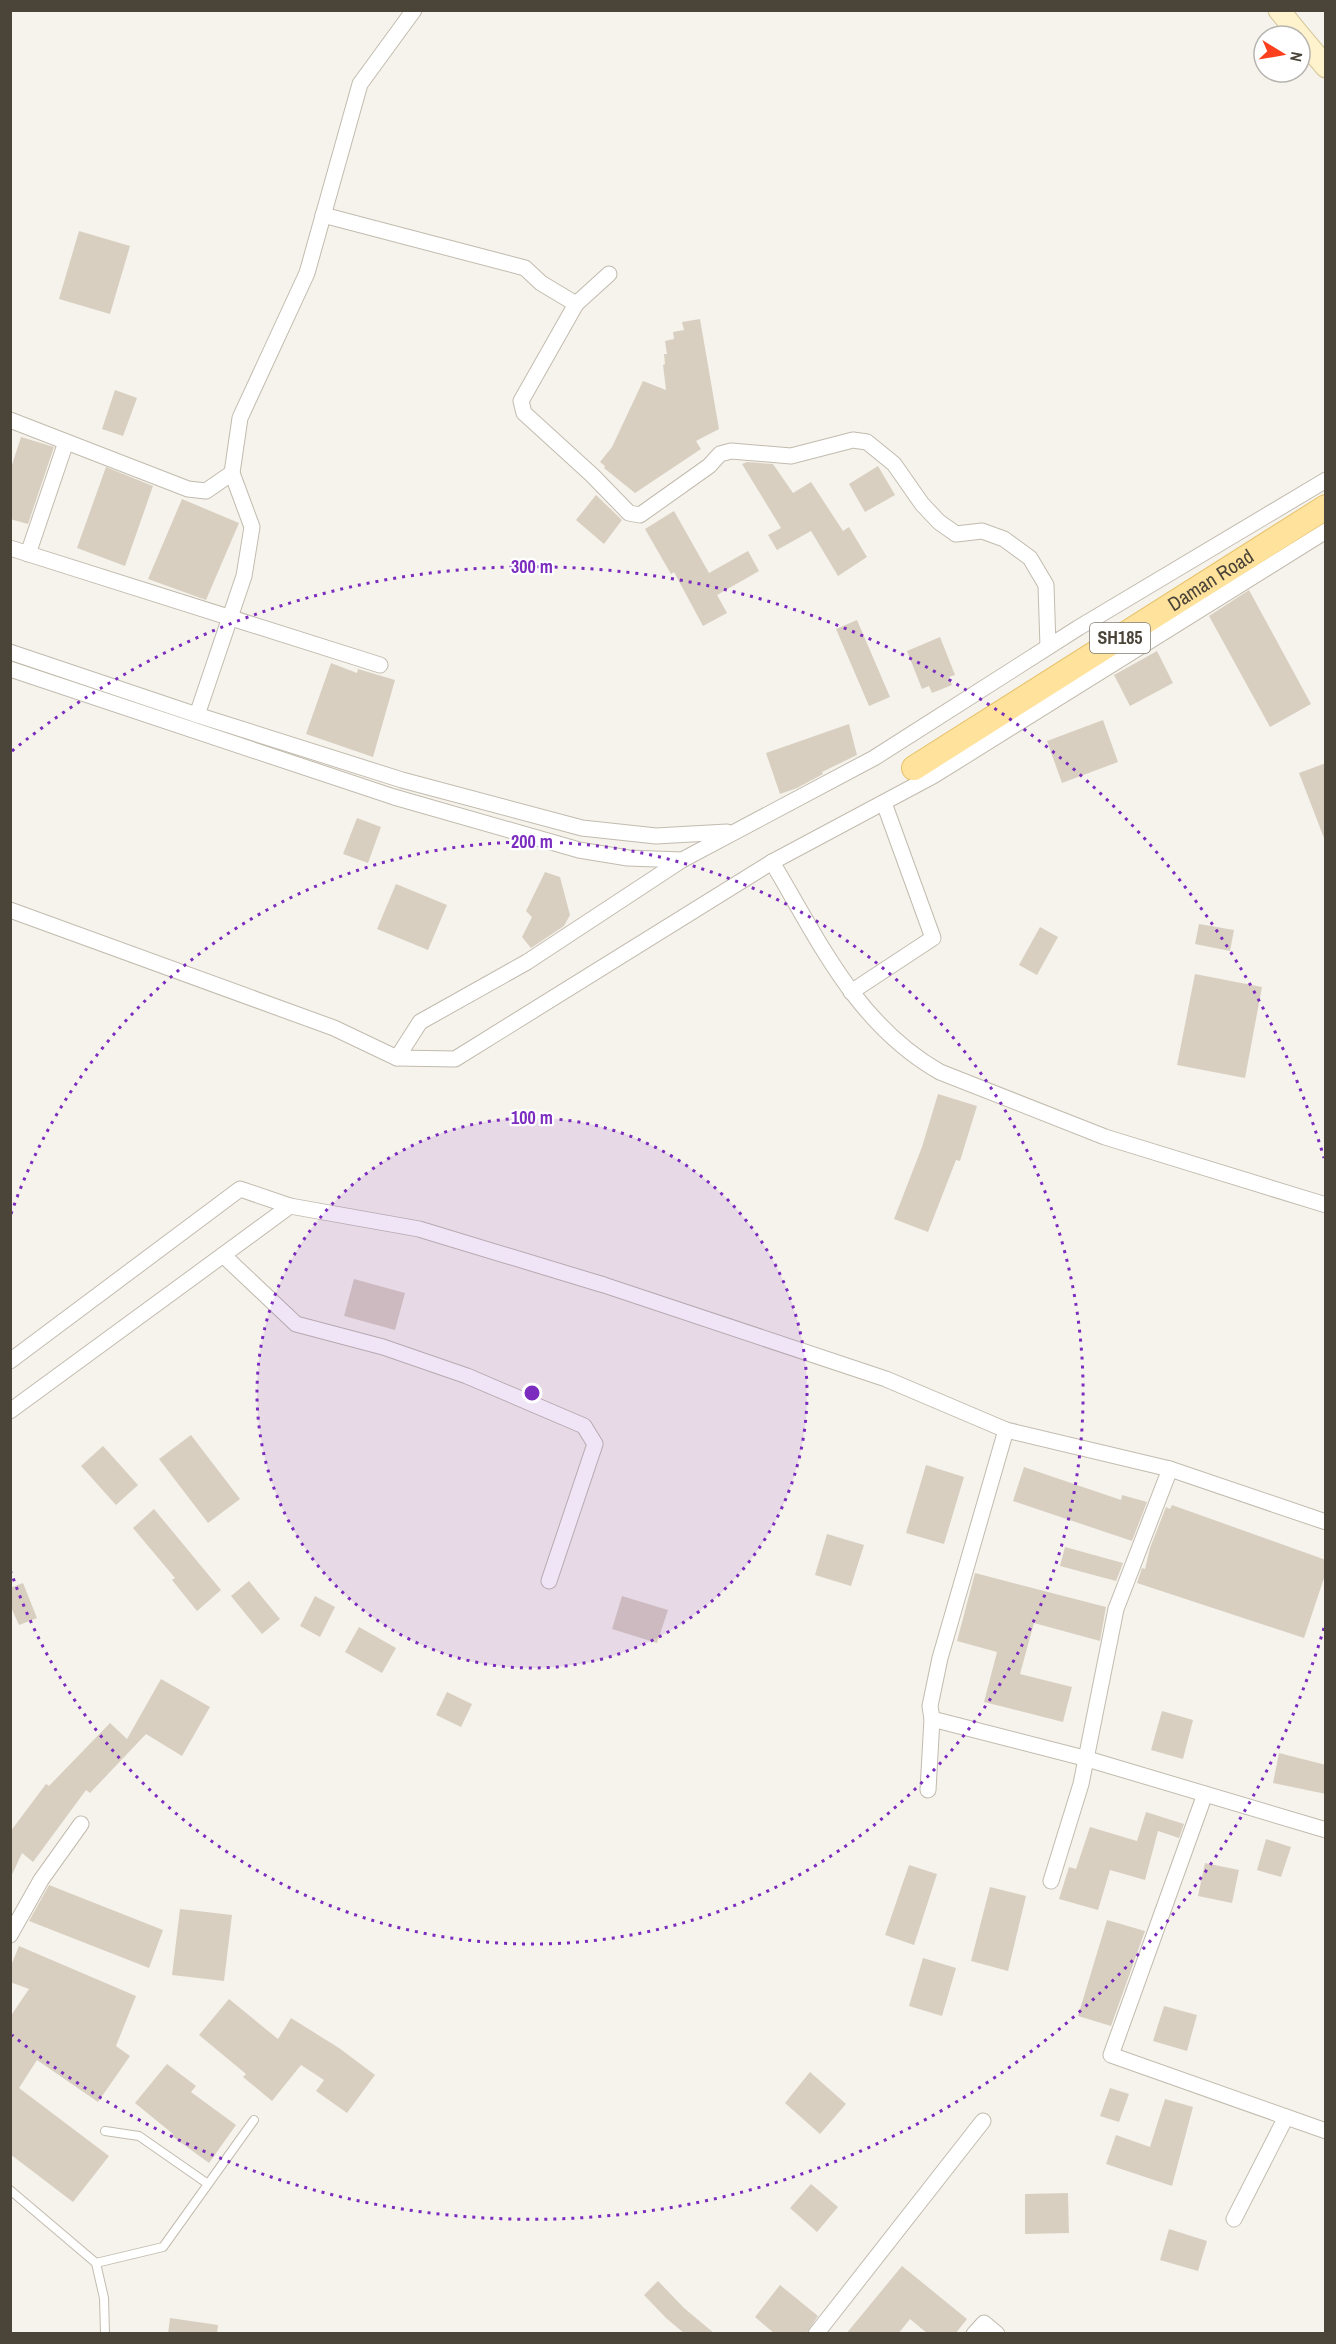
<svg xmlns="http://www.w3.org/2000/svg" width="1336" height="2344" font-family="'Archivo Narrow',sans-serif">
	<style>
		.building { fill: #d8cfc1 }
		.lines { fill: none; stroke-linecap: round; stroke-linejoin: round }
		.lane-casing { stroke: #c2bbae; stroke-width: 10 }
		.street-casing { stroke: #c2bbae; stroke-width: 17 }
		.secondary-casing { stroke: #d6c79b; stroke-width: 23 }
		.primary-casing { stroke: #e6c16a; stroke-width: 26 }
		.lane { stroke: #fff; stroke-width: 8 }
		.street { stroke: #fff; stroke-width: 15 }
		.secondary { stroke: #fff3cd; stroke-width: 21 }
		.primary { stroke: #ffe39c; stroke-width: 24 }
		.ring { fill: none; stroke: #7b2cbf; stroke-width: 3; stroke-dasharray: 3 6 }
		.labels { text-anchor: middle; stroke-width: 4.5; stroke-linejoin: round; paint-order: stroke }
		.shield { fill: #fff; stroke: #817c74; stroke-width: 1.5 }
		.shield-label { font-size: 18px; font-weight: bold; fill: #4b4439 }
		.street-label { font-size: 20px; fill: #4b4439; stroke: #fff }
		.centre { fill: #7b2cbf; stroke: #fff; stroke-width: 3 }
		.ring-label { font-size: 18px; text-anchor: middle; font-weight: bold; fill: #7b2cbf; stroke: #fff; stroke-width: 4.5; stroke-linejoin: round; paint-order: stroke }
	</style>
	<rect width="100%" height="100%" fill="#f6f3ec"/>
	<g class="building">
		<polygon points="79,231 130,246 110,314 59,299"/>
		<polygon points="700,319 719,429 696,441 701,449 635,493 604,468 605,466 600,462 612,447 643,381 666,390 663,365 665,364 664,354 667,354 665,341 674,339 673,332 684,330 682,322"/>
		<polygon points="115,390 137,398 123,436 102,429"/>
		<polygon points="21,437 54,447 28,524 10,519 10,471"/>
		<polygon points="747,462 773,464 793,493 811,482 843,531 849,527 867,557 838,576 811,531 777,550 768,535 781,528 742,464"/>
		<polygon points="878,466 895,495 865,512 849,484"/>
		<polygon points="106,467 153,486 125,566 77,548"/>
		<polygon points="596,495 622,520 604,544 576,520"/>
		<polygon points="182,499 239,523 206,600 148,579"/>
		<polygon points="674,511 709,573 748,551 759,571 717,595 727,613 703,626 674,572 671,574 645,529"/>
		<polygon points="1249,590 1311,704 1270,727 1209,616"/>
		<polygon points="857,620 890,697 869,706 836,629"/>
		<polygon points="940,637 955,675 949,677 952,685 932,693 929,686 922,689 907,651"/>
		<polygon points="1157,651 1173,683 1130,706 1114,675"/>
		<polygon points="331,663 357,673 358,669 395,680 373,757 306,734"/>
		<polygon points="1103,720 1118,762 1062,783 1047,741"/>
		<polygon points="849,724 857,755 822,772 823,774 797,788 780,794 766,753"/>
		<polygon points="1326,763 1326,838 1324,838 1299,773"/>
		<polygon points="357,818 381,827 368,863 343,854"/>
		<polygon points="545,872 560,877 570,915 564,926 531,948 522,937 532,917 526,911"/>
		<polygon points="396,884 447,905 428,950 377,929"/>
		<polygon points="1199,924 1234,930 1230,951 1195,944"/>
		<polygon points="1040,927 1058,937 1037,975 1019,965"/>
		<polygon points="1195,974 1262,987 1245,1078 1177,1065"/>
		<polygon points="938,1094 977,1106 960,1161 956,1160 928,1232 894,1219 922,1147"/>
		<polygon points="354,1279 405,1293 395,1330 344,1316"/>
		<polygon points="191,1435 240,1499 208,1523 159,1459"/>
		<polygon points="103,1446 138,1485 116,1505 81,1466"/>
		<polygon points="926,1465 964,1477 944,1544 906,1533"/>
		<polygon points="1024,1467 1121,1500 1122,1495 1147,1502 1132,1541 1013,1501"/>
		<polygon points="1172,1505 1326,1560 1326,1572 1304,1638 1137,1583 1142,1568 1145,1569 1150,1548 1166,1507 1170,1509"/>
		<polygon points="154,1509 221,1590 197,1611 172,1580 175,1578 133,1528"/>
		<polygon points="827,1534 864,1545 851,1586 815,1575"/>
		<polygon points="1065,1547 1123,1563 1116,1581 1060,1566"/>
		<polygon points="975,1573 1106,1607 1100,1641 1034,1623 1020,1674 1072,1687 1063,1722 984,1702 997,1652 957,1641"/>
		<polygon points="249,1581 280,1619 262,1634 231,1596"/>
		<polygon points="23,1583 37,1618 19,1625 10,1605 10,1588"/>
		<polygon points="315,1596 335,1607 320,1637 300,1626"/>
		<polygon points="622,1596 668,1610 657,1643 612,1629"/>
		<polygon points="359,1627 396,1648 382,1673 345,1652"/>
		<polygon points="161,1679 210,1707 182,1756 146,1734 90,1793 86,1790 33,1862 22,1853 10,1879 10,1832 46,1784 49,1786 110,1723 127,1739"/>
		<polygon points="447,1692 472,1704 461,1727 436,1715"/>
		<polygon points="1162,1711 1193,1720 1183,1759 1151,1750"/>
		<polygon points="1279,1753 1326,1765 1326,1794 1273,1783"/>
		<polygon points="1146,1812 1184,1824 1179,1838 1158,1831 1145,1880 1110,1870 1098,1910 1059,1899 1069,1867 1076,1869 1090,1827 1137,1841"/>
		<polygon points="1266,1839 1291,1847 1281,1877 1257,1870"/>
		<polygon points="1205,1863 1239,1870 1232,1903 1198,1896"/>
		<polygon points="909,1865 937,1874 914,1945 885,1935"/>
		<polygon points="49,1885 163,1930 149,1968 29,1921"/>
		<polygon points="990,1887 1026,1896 1008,1971 971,1961"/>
		<polygon points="180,1909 232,1915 224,1981 172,1975"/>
		<polygon points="1107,1920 1145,1931 1111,2026 1078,2016"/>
		<polygon points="19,1946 136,1996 116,2046 130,2056 98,2102 37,2060 19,2088 109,2156 73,2202 10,2154 10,2017 29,1989 10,1982 10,1968"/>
		<polygon points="923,1958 956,1968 942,2016 909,2006"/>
		<polygon points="229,1999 278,2039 291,2018 339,2048 375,2075 347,2113 316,2091 324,2080 301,2065 272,2101 243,2077 246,2074 199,2035"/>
		<polygon points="1164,2006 1197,2015 1187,2051 1153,2041"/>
		<polygon points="167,2064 196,2086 191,2092 236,2125 209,2163 172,2136 173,2134 135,2103"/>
		<polygon points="810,2072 846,2104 820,2134 785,2103"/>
		<polygon points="1110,2088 1129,2094 1119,2122 1100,2116"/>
		<polygon points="1165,2099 1193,2107 1172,2186 1106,2164 1116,2135 1150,2147"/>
		<polygon points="811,2184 838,2207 817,2232 790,2208"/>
		<polygon points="1068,2193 1069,2233 1025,2234 1025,2194"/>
		<polygon points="1169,2229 1207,2241 1198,2271 1160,2260"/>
		<polygon points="902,2266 967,2319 955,2334 928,2334 910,2319 898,2334 846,2334"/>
		<polygon points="658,2281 684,2308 715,2334 685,2334 666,2318 644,2295"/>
		<polygon points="780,2285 818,2316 806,2334 775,2334 755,2317"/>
		<polygon points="170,2318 218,2325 217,2334 168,2334"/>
	</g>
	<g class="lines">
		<g class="lane-casing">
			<g id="lane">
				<polyline points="105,2131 139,2136 208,2184"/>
				<polyline points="10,2190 96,2263 104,2298 105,2334"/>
				<polyline points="96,2263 163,2247 254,2120"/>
			</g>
		</g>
		<g class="street-casing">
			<g id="street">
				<polyline points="323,215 525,268 541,283 576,304 521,401 524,413 592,475 629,513 640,515 709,466 720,454 731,451 791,456 853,440 867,442 894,464 922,504 939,522 956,534 982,531 1004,539 1030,558 1046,585 1048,647"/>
				<polyline points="576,304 609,274"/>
				<polyline points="10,420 188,489 206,491 232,473"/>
				<polyline points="10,548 380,665"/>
				<polyline points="28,554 66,442"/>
				<polyline points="10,652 197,715 402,780 582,828 656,836 727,832"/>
				<polyline points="10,669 394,797 579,850 628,858 682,860"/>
				<polyline points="197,715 244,576 252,527 232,473 240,418 307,273 360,84 414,10"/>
				<path d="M 772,862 C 819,941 857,1025 940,1072 L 1105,1137 L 1326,1205"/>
				<polyline points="10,910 334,1028 397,1058 455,1059 772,862 933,776 1326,531"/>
				<polyline points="851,992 933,938 884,803"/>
				<polyline points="397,1058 420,1022 527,962 682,860 874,758 1078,628 1326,480"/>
				<polyline points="223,1255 296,1324 383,1347 467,1376 584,1426 595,1444 549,1581"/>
				<polyline points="10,1361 240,1189 290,1206 419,1229 604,1285 886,1379 1006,1430 1170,1469 1326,1522"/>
				<polyline points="10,1411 290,1206"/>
				<polyline points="932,1719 1084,1758 1326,1830"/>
				<polyline points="928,1790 932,1719 930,1706 940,1658 1006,1430"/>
				<polyline points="1205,1794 1111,2055 1326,2131"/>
				<polyline points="1051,1881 1081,1784 1116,1609 1170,1469"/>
				<polyline points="10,1935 41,1880 81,1824"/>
				<polyline points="1234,2219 1286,2117"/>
				<polyline points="816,2334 983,2121"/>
				<polyline points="974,2334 984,2323 997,2334"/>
			</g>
		</g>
		<g class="secondary-casing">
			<g id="secondary">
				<polyline points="1279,10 1300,36"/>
				<polyline points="1300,36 1326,67"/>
			</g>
		</g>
		<g class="primary-casing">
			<g id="primary">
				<path id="s1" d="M 914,768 L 1326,507"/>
			</g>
		</g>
		<use href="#lane" class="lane"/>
		<use href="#street" class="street"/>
		<use href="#secondary" class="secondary"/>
		<use href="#primary" class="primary"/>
	</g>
	<circle cx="532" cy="1393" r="275" fill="#7b2cbf" fill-opacity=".12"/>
	<g class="ring">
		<circle cx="532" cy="1393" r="275"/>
		<path d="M11 1214A551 551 0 1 1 11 1572"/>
		<path d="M1324 1628A826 826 0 0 1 12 2035M12 751A826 826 0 0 1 1324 1158"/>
	</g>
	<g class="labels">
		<rect class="shield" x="1090" y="623" width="60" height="30" rx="4.5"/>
		<g class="shield-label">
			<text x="1120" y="644">SH185</text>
		</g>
		<g class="street-label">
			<text dy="7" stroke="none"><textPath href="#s1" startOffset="351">Daman Road</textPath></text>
		</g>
	</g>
	<circle cx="532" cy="1393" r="9" class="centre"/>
	<g class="ring-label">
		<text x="532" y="573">300 m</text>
		<text x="532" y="848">200 m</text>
		<text x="532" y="1124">100 m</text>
	</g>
	<rect width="1336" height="2344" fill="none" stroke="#4b4439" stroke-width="24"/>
	<g transform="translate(1282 54) rotate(101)"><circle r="28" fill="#ffffff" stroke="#b7b4b0" stroke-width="1.5"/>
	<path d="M0-4.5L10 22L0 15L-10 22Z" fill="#fc3f1d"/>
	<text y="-9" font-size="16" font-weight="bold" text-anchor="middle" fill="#4b4439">N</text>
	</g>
</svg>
